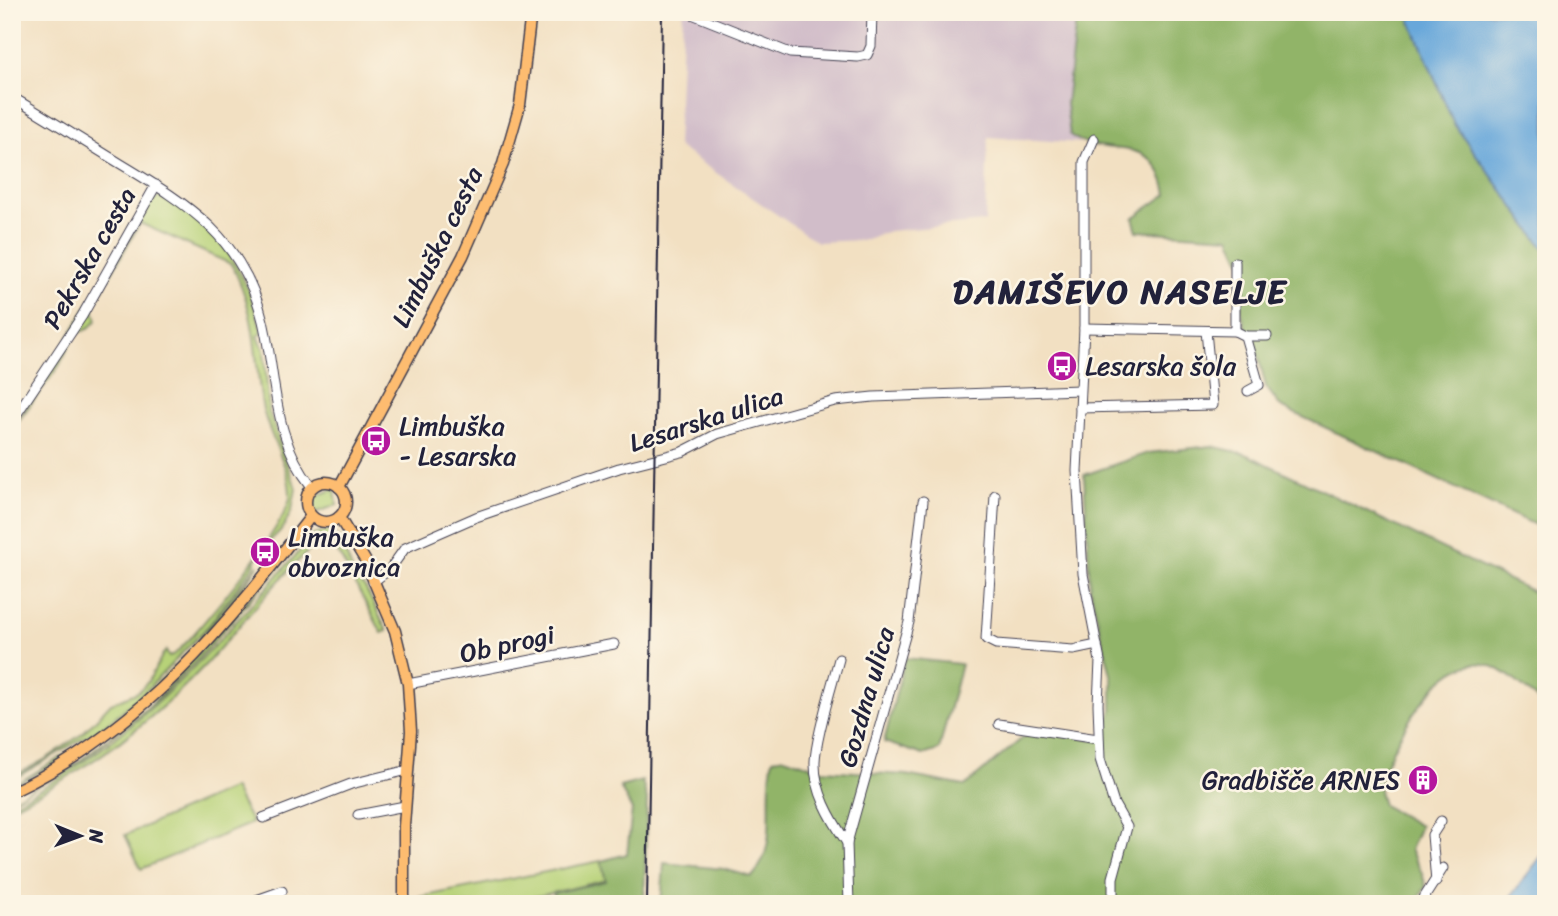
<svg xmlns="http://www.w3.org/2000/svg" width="1558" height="916" font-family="Sriracha,sans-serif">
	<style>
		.industrial { fill: #d1bdc9 }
		.green { fill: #b7d278; stroke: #6c7a5a; stroke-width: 2 }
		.forest { fill: #91b468; stroke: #5a6b52; stroke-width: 2 }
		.water { fill: #67a7da; stroke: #44648a; stroke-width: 2 }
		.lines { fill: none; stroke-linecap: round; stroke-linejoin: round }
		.minor-casing { stroke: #413e4f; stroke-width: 11 }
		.major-casing { stroke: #413e4f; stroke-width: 13 }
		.minor { stroke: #fff; stroke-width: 9 }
		.major { stroke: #fdbc70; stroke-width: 10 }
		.rail { stroke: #22223b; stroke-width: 2 }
		.labels { text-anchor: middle; stroke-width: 5; stroke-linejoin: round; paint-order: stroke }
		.street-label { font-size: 26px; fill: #22223b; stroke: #fcf5e5 }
		.poi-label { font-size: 26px; fill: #22223b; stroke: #fcf5e5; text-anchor: start }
		.district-label { font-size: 33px; font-weight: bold; letter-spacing: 2px; fill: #22223b; stroke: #fcf5e5 }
	</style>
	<rect width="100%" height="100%" fill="#fcf5e5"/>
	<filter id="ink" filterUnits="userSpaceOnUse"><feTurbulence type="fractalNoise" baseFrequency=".0143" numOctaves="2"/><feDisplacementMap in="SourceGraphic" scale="14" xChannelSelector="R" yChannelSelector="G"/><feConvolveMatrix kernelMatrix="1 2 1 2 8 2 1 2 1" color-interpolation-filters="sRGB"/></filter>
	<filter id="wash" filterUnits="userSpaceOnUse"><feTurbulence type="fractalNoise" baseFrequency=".00686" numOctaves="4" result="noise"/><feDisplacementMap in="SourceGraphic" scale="28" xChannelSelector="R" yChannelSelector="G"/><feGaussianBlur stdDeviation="1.57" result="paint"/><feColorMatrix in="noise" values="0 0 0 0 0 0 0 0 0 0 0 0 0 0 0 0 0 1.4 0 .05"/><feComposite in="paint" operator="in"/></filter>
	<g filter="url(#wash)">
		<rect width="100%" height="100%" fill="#f2e0c2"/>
		<polygon class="industrial" points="683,12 1077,12 1066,104 1070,135 1081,143 988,137 985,222 889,231 863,240 817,242 677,146"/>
		<g class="green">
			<path d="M 160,196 C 172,198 180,206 189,212 C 229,242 251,286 262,333 L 258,336 L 264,350 L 269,412 L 296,488 L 292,510 L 283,528 L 260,551 L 254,565 L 209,625 L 143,694 L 101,728 L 12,780 L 12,777 L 46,759 L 82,734 L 111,703 L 138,692 L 148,682 L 163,654 L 166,651 L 169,657 L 177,652 C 200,630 288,523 290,497 C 291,465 267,435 262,404 C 254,355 257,310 231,264 L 140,223 L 95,302 L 93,308 L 97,320 L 88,329 L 75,334 L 59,366 L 12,430 L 153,199 Z"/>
			<path d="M 335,489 L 337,505 L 315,513 C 306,495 322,494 335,489 Z"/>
			<path d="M 327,531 L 340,539 L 354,575 L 366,589 L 387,631 L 382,633 L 334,545 L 323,538 C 279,575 244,622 206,664 C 151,723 85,772 12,807 L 12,804 C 141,740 220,639 314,535 Z"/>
			<polygon points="308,534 199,658 150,707 80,762 12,800 79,761 149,706"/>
			<path d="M 258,565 C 250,581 237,595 227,609 C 171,685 98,746 12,786 L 90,740 L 142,699 L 188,654 Z"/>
			<polygon points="233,788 252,823 141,869 125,835"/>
			<polygon points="601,861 606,880 505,904 415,904 415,898"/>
		</g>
		<g class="forest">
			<path d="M 1077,12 L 1407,12 L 1454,124 L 1546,251 L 1546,530 L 1281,407 L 1266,387 L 1253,335 L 1246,329 L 1241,311 L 1242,263 L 1230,237 L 1137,231 L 1133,218 L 1167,194 C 1155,129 1107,161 1070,135 L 1066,104 Z"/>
			<path d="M 1211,446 L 1246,454 L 1546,598 L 1546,707 C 1530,694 1509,672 1489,665 C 1441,650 1389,748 1379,784 C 1378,790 1381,799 1383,805 L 1420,826 L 1410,850 L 1422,873 L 1426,887 L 1414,904 L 661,904 L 664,863 L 724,869 L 752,877 C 781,844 763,797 773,759 L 785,757 L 822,770 L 906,775 L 965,786 L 1031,731 L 1103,740 L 1112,710 L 1112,679 L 1090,588 L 1084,475 L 1148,453 Z"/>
			<polygon points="905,658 961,664 939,750 923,755 884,742"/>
			<polygon points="642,781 647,799 644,904 556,904 553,893 606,881 601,861 627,854 632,810 620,787"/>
		</g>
		<g class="water">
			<polygon points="1407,12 1546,12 1546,251 1454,124"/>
			<polygon points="1546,850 1546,904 1505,904"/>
		</g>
	</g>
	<g filter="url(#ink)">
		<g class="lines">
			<g class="minor-casing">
				<g id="minor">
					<polyline points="687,12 790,53 858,57 867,55 871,46 872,12"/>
					<path d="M 12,97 C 49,119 85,142 121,164 C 189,205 243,238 263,321 C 277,380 272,437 312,487"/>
					<polyline points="1094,139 1084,162 1084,328 1077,471 1081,539 1083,574 1100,661 1098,704 1100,759 1114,804 1127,827 1113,878 1113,904"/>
					<polyline points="1084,328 1235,331 1235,262"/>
					<polyline points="1235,331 1245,336 1259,385 1248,391"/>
					<polyline points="1245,336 1267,336"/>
					<polyline points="1080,408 1213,405 1206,331"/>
					<polyline points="12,421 82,316 156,185"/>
					<polyline points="995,495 986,639 996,644 1073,650 1097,645"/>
					<polyline points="373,582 390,569 405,548 476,517 619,468 682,452 717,434 835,401 873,397 1080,390"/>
					<path d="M 839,659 C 832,685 816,736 815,761 C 814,791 831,819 847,843"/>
					<polyline points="408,684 614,644"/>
					<polyline points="999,724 1098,739"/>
					<polyline points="358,815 405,806"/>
					<polyline points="263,818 351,784 408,770"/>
					<polyline points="1436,882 1432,835 1441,821"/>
					<polyline points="245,904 282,891"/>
					<polyline points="849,904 847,843 909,622 923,501"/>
					<polyline points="1420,904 1443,868"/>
				</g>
			</g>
			<g class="major-casing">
				<g id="major">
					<circle cx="326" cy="502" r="20"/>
					<polyline points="339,487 463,256 503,164 520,105 531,12"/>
					<polyline points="339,517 365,560 380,596 395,631 408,684 411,731 404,826 404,904"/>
					<path d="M 12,792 C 142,730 225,627 311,516"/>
				</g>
			</g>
			<use href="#minor" class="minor"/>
			<use href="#major" class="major"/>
			<polyline class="rail" points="647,904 662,12"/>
		</g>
	</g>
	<defs>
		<g id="bus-disc" transform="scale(1.575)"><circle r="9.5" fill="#b5179e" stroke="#fcf5e5"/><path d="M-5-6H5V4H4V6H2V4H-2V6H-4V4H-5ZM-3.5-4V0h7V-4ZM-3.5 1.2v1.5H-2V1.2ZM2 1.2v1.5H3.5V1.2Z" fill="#fff"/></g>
		<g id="building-disc" transform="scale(1.575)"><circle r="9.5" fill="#b5179e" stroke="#fcf5e5"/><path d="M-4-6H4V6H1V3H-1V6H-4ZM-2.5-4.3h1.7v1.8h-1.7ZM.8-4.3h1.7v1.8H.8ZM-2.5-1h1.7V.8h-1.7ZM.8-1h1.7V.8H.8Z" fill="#fff"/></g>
	</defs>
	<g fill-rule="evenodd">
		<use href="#bus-disc" x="1062" y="366"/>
		<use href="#bus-disc" x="376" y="441"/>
		<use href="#bus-disc" x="265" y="552"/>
		<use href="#building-disc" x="1423" y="780"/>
	</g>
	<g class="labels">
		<g class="street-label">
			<text transform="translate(437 247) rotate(-64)" y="9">Limbuška cesta</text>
			<text transform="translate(89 258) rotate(-60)" y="9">Pekrska cesta</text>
			<text transform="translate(706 419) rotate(-18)" y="9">Lesarska ulica</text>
			<text transform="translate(507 644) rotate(-12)" y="9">Ob progi</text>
			<text transform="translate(866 697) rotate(-74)" y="9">Gozdna ulica</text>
		</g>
		<g class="poi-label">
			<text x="1085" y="375">Lesarska šola</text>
			<text x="399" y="435">Limbuška<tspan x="399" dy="30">- Lesarska</tspan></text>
			<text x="288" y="546">Limbuška<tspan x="288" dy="30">obvoznica</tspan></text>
			<text x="1400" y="789" text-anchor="end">Gradbišče ARNES</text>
		</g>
		<g class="district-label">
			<text x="1120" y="303">DAMIŠEVO NASELJE</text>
		</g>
	</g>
	<rect width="1558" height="916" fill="none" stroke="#fcf5e5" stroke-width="42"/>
	<g transform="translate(80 836) rotate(91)" stroke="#fcf5e5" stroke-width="5" paint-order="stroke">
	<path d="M0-5L12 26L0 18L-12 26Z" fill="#22223b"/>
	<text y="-10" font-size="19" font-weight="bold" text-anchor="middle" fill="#22223b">N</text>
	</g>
</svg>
